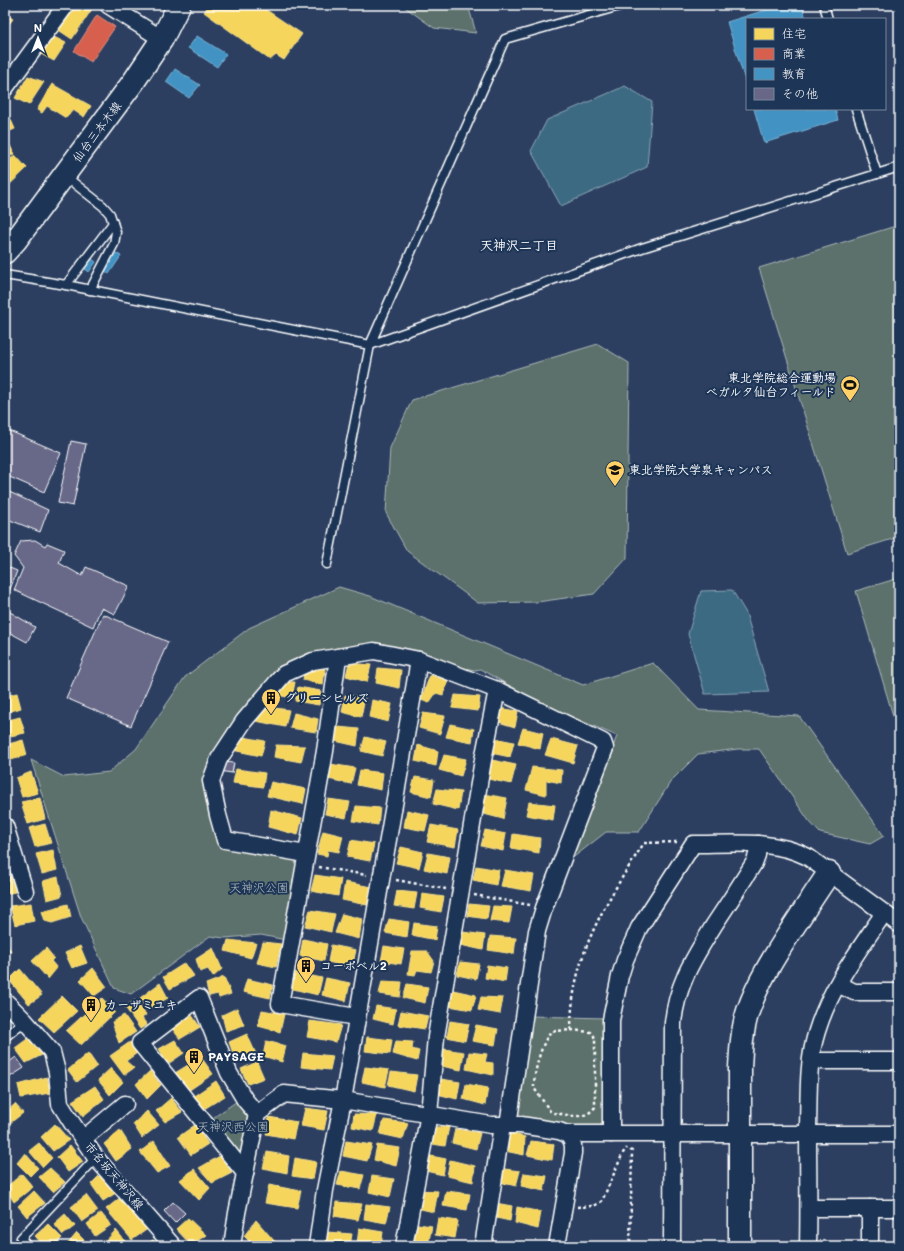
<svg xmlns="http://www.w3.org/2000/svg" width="904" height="1251" font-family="Mali,'Klee One',sans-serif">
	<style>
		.green { fill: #5b706c; stroke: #adb8b6 }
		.water { fill: #3e6a83; stroke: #8ba6b5 }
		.homes { fill: #f6d55c; stroke: #f9e28d }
		.shops { fill: #d6604d; stroke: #e29082 }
		.schools { fill: #4393c3; stroke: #7bb3d5 }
		.building { fill: #686788; stroke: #fff }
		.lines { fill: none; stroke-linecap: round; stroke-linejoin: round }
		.lane-casing { stroke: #fff; stroke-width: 11 }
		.street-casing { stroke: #fff; stroke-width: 19 }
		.secondary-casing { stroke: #fff; stroke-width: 25 }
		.primary-casing { stroke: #fff; stroke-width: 25 }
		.path { stroke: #fff; stroke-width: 2.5; stroke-dasharray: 3 3; stroke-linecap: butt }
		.lane { stroke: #1d3557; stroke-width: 8 }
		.street { stroke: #1d3557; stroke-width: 16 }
		.secondary { stroke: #1d3557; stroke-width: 22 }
		.primary { stroke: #1d3557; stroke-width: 22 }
		.labels { text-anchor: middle; stroke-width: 4; stroke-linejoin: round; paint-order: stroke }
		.street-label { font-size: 12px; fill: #fff; stroke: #1d3557 }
		.poi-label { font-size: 12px; font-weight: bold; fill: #fff; stroke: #1d3557; text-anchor: start }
		.park-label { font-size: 12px; fill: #b5bfbd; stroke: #1d3557 }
		.neighbourhood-label { font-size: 13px; font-weight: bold; fill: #fff; stroke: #1d3557 }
	</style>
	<rect width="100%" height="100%" fill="#2c3f61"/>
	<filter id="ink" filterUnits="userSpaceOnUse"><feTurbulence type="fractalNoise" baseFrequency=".025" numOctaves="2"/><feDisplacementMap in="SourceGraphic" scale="8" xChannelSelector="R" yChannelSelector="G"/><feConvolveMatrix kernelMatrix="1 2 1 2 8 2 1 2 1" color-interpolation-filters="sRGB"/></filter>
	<g filter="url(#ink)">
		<g class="green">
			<polygon points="402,5 468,5 476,33 434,28"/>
			<polygon points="899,225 899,537 847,553 759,268"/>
			<polygon points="598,344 629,363 627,558 594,594 537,602 478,603 407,551 386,513 390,448 412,400"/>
			<polygon points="899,578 899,736 856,591"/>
			<polygon points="339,587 370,596 583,685 653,663 699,710 799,716 884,836 870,844 820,833 809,821 759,749 738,749 698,754 671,781 639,832 606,832 570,860 617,736 544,705 480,669 475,670 374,651 284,674 211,781 225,840 306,854 291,941 261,935 224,938 210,936 131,994 114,988 81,917 31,760 64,777 109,772 136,749 185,677 249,628"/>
			<polygon points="530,1016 605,1018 605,1121 598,1127 575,1128 523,1117 516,1111"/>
			<polygon points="243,1097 257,1114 245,1173 204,1124"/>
		</g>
		<g class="water">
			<polygon points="625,86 652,102 647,167 561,206 531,151 547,120"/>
			<polygon points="732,590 746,613 769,692 705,694 688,634 701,591"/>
		</g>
		<g class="homes">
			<polygon points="72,5 94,6 72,39 57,29"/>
			<polygon points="209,5 243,5 249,10 253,5 259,5 302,34 284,60 276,55 270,60 204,12"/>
			<polygon points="5,14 13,19 5,29"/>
			<polygon points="52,36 66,43 54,61 41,54"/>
			<polygon points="28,76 44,82 29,105 15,98"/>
			<polygon points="52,84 91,106 84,117 73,110 66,118 47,106 42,113 37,110"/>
			<polygon points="8,113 15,129 5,133 5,115"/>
			<polygon points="9,143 14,154 5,158 5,145"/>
			<polygon points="15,155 27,168 5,189 5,164"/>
			<polygon points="349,663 371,665 367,682 346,676"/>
			<polygon points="305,668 325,668 323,685 303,680"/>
			<polygon points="378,668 401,670 399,688 376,683"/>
			<polygon points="430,675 448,681 443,695 436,693 429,703 421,700"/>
			<polygon points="281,682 295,682 292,698 277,695"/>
			<polygon points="298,687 321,691 319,705 295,701"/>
			<polygon points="17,693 21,708 5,713 5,696"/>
			<polygon points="345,695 365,697 361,717 342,712"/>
			<polygon points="455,695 480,697 478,711 452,708"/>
			<polygon points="372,700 392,704 388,722 369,717"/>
			<polygon points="261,706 289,710 285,727 251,720"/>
			<polygon points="498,708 518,711 515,727 495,721"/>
			<polygon points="294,713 318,719 316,732 290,728"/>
			<polygon points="423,713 445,716 440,734 419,728"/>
			<polygon points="20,717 25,733 5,737 5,721"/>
			<polygon points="450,724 474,729 472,742 446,737"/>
			<polygon points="338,727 359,729 357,746 335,741"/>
			<polygon points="523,728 543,733 540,749 518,743"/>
			<polygon points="238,736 265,741 261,756 232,750"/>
			<polygon points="365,737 386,742 382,756 361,751"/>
			<polygon points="494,738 514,742 510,757 491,753"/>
			<polygon points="551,739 578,746 573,763 545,755"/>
			<polygon points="23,740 27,755 5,762 5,745"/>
			<polygon points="276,745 305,746 301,762 274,757"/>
			<polygon points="418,745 438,751 436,766 415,761"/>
			<polygon points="444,755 466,759 461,776 439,770"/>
			<polygon points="492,760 516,765 511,784 488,779"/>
			<polygon points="330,764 355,768 351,784 328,779"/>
			<polygon points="532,767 562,770 561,783 546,780 546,795 526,790"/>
			<polygon points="236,769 265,773 263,787 233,783"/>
			<polygon points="360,770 383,773 381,790 357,785"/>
			<polygon points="31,772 38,793 22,797 16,778"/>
			<polygon points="415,777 434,780 431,797 411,792"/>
			<polygon points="271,782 306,789 303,804 267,796"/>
			<polygon points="437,789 461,792 458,810 433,804"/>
			<polygon points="484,794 507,798 503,819 480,813"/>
			<polygon points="40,798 45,819 28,824 21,802"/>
			<polygon points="328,799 350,802 346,818 325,814"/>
			<polygon points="529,802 555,805 553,820 526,815"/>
			<polygon points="356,806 380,808 378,825 353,821"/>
			<polygon points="271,810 302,818 298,835 268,827"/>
			<polygon points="407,810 429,815 425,831 404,827"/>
			<polygon points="45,824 51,843 35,847 29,828"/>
			<polygon points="431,825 458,830 455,847 427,842"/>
			<polygon points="485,830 506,834 503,851 481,846"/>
			<polygon points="323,831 343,836 339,852 328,850 327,856 317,854"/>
			<polygon points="513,834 540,838 539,853 511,848"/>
			<polygon points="351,840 374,844 370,861 347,857"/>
			<polygon points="401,847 423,852 419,868 396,863"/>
			<polygon points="53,850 57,870 42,874 36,854"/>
			<polygon points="428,853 450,857 447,874 424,869"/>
			<polygon points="476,866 499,870 496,885 473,880"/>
			<polygon points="505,870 534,875 531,891 501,886"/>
			<polygon points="315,875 341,879 338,896 311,891"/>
			<polygon points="11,876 15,892 5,894 5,878"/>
			<polygon points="58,877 62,896 47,900 43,881"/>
			<polygon points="345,882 372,887 367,905 342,900"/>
			<polygon points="397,891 417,893 414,909 394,906"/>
			<polygon points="422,894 444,897 441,912 420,908"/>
			<polygon points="31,903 34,921 15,925 10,906"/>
			<polygon points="68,904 71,917 52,923 45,921 42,911"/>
			<polygon points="469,904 489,906 487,919 467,916"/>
			<polygon points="493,906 512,907 509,923 490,921"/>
			<polygon points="310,910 335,914 331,932 305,926"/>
			<polygon points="342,914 362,919 359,939 335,933"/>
			<polygon points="389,919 409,922 407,937 385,933"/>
			<polygon points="414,923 437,926 435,940 412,935"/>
			<polygon points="463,932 485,935 483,950 460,945"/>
			<polygon points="490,936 516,938 514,954 488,950"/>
			<polygon points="303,939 327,944 324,961 300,956"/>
			<polygon points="228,940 256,943 251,958 225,951"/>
			<polygon points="5,942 11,951 5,954"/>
			<polygon points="263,942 281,944 276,967 257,963"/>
			<polygon points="331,945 356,950 352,968 328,962"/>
			<polygon points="80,946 87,963 72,968 65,953"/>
			<polygon points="384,946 404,949 401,964 381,961"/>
			<polygon points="46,948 54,958 51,961 57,968 48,979 32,961"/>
			<polygon points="213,948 222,969 213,977 208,969 200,972 196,959"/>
			<polygon points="412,951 427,951 434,961 431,972 417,970 415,975 408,974"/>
			<polygon points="460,962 479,964 476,979 457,975"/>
			<polygon points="185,963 194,976 170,989 163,977"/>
			<polygon points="487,965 507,968 505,982 485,978"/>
			<polygon points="93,968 107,987 94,996 80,980"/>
			<polygon points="20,969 42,995 29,1004 9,980"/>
			<polygon points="293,972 322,978 318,995 289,988"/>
			<polygon points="224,977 231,994 219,998 218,994 209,996 206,984"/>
			<polygon points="326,978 350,983 346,1001 322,995"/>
			<polygon points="247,979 273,985 270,998 243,992"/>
			<polygon points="382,981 402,982 400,997 379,994"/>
			<polygon points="160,983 168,998 146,1010 140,998"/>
			<polygon points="407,984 428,987 425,1003 403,998"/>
			<polygon points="453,990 476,995 472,1010 449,1006"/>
			<polygon points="62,996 77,1011 54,1032 39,1018"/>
			<polygon points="481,997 503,998 500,1014 478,1010"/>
			<polygon points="102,998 115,1012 81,1045 66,1031"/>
			<polygon points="135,1000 146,1015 142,1018 147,1025 140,1029 125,1007"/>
			<polygon points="376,1006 396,1009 393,1024 373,1019"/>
			<polygon points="237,1008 244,1025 226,1031 222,1015"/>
			<polygon points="262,1010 284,1014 280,1032 258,1026"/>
			<polygon points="401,1011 428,1016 425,1029 398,1025"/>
			<polygon points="191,1014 200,1027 180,1039 171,1027"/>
			<polygon points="124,1015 136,1032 119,1043 112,1022"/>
			<polygon points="310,1021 341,1025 336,1042 307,1037"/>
			<polygon points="450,1021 469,1024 465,1041 447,1037"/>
			<polygon points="476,1025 498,1029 495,1045 472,1041"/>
			<polygon points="247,1034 256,1054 245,1059 241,1053 234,1056 229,1042"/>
			<polygon points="30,1037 44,1054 26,1063 15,1048"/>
			<polygon points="367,1037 392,1040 390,1054 365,1051"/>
			<polygon points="175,1040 184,1053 168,1064 159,1049"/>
			<polygon points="266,1041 286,1046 282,1062 263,1056"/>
			<polygon points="396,1041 413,1042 412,1049 419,1051 417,1061 393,1054"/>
			<polygon points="130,1042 137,1053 126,1061 134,1068 124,1075 110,1056"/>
			<polygon points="444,1049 464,1052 461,1070 441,1066"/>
			<polygon points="469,1052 487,1054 485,1062 493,1063 493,1075 466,1069"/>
			<polygon points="88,1053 97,1066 77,1082 68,1070"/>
			<polygon points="303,1053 333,1056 330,1070 301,1067"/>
			<polygon points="201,1057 213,1074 188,1091 175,1073"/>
			<polygon points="257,1062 264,1078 248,1084 241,1069"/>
			<polygon points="365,1067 389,1070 385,1087 362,1082"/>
			<polygon points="111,1068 123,1082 110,1095 98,1080"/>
			<polygon points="150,1071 161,1085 147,1099 136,1084"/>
			<polygon points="391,1072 417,1075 414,1091 388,1085"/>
			<polygon points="47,1077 50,1093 21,1098 18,1085"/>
			<polygon points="441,1079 460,1082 457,1099 437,1094"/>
			<polygon points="216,1081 225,1096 204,1109 194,1096"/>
			<polygon points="466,1084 488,1088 485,1105 463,1099"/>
			<polygon points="95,1086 104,1099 83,1116 72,1101"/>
			<polygon points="5,1092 10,1100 5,1104"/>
			<polygon points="171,1098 182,1112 165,1122 156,1111"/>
			<polygon points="15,1104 23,1113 5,1127 5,1113"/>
			<polygon points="305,1108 328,1111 324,1130 301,1126"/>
			<polygon points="147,1111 159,1125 142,1138 133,1124"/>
			<polygon points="354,1114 377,1115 373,1131 352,1127"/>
			<polygon points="269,1117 297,1122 293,1139 266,1134"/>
			<polygon points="384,1120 408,1123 403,1139 380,1134"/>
			<polygon points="55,1124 69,1140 53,1151 41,1137"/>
			<polygon points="195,1125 208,1144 191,1155 178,1137"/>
			<polygon points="430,1127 449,1127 445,1146 426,1143"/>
			<polygon points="455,1129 480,1133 476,1149 452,1143"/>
			<polygon points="120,1130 132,1149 116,1161 104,1144"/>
			<polygon points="504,1132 525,1137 524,1155 500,1150"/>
			<polygon points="154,1141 170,1166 157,1173 140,1152"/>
			<polygon points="346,1141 372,1145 367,1161 343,1156"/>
			<polygon points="531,1141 554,1144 552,1160 527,1155"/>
			<polygon points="39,1143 52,1158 43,1167 29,1151"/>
			<polygon points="70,1145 83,1162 68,1172 57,1157"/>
			<polygon points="377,1145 400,1148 396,1166 374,1160"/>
			<polygon points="267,1152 289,1156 287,1173 263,1168"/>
			<polygon points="25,1153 38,1168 30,1176 17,1163"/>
			<polygon points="426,1155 446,1159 443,1175 421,1170"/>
			<polygon points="220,1156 232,1173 212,1183 199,1168"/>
			<polygon points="295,1158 316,1162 313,1179 292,1176"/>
			<polygon points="450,1160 475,1166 473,1182 447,1176"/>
			<polygon points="50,1168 65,1182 53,1192 39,1177"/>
			<polygon points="497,1168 520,1171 516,1186 495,1181"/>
			<polygon points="194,1169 210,1188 199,1200 180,1180"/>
			<polygon points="341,1171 364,1175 360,1189 337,1185"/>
			<polygon points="102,1173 119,1191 103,1201 91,1184"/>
			<polygon points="524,1173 547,1176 544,1191 521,1186"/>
			<polygon points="22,1174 33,1187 14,1202 5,1188"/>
			<polygon points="372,1176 394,1179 390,1197 369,1192"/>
			<polygon points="269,1185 301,1191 297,1208 265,1203"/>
			<polygon points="416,1190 438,1191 434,1212 412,1207"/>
			<polygon points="34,1191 45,1203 27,1217 18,1206"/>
			<polygon points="446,1191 470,1194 467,1210 443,1206"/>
			<polygon points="86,1195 98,1211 82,1222 71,1207"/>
			<polygon points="121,1197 149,1228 132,1240 106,1209"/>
			<polygon points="336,1202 362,1204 358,1220 334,1216"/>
			<polygon points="490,1202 512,1206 510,1221 487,1216"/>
			<polygon points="366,1204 390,1207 386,1223 364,1219"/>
			<polygon points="517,1207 541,1212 538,1229 515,1223"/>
			<polygon points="101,1213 111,1225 95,1236 87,1224"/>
			<polygon points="65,1214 75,1226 63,1235 54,1224"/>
			<polygon points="188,1218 206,1235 191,1245 176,1229"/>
			<polygon points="438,1218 458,1221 455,1238 435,1235"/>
			<polygon points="256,1220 276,1243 272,1246 254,1246 244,1236"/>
			<polygon points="411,1223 432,1226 428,1245 407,1240"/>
			<polygon points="48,1224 62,1238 54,1246 44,1246 35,1236"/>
			<polygon points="359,1228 383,1232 381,1246 369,1246 357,1244"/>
			<polygon points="116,1230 129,1246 107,1246 104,1243"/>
			<polygon points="327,1232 352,1234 350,1246 325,1246"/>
			<polygon points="77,1233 90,1246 66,1246"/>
			<polygon points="5,1235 16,1246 5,1246"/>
			<polygon points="153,1240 158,1246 144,1246"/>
			<polygon points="484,1240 505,1243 505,1246 482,1246"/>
		</g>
		<polygon class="shops" points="97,15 115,27 91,62 74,51"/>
		<g class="schools">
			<polygon points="782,5 802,5 806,19 747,19 747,87 727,22"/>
			<polygon points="197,36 226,54 217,67 188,48"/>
			<polygon points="175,69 200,85 189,98 166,82"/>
			<polygon points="754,109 835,109 838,120 764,143"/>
			<polygon points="116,253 121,256 109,274 105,271"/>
			<polygon points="92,259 96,262 89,272 85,269"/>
		</g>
		<g class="building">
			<polygon points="5,429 61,453 44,492 5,475"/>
			<polygon points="71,441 86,444 73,506 58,503"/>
			<polygon points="5,490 48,510 40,532 5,518"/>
			<polygon points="35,540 45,546 47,543 64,550 59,563 82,576 86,567 129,586 115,614 101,608 93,627 14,590 23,568 14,556 21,541"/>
			<polygon points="5,566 17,571 7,597 5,596"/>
			<polygon points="5,609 35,627 27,642 5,630"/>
			<polygon points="103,614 168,642 131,726 66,698"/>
			<polygon points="221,762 234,763 232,773 219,771"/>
			<polygon points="16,1057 24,1068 10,1077 5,1070 5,1065"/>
			<polygon points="173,1202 185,1213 175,1223 164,1211"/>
		</g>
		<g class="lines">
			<g class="lane-casing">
				<g id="lane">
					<polyline points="824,5 828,19"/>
					<polyline points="856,109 877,174"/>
					<polyline points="65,176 103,206 110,214 113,223 66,285"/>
					<polyline points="5,275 66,285 370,345 642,248 899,167"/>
					<polyline points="90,290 114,244 116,232 113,223"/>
					<polyline points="327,564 370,345 505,39 623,5"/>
					<polyline points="5,1037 25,1021"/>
					<polyline points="27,1246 21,1238 96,1158"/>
				</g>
			</g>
			<g class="street-casing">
				<g id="street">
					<polyline points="108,5 162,39"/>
					<polyline points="5,88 66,5"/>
					<polyline points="338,657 325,751 280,1004 356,1017"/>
					<polyline points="5,826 25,891"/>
					<polyline points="306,854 225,840 218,815 211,781 219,759 244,721 284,674 313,661 374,651 419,660 497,690 603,742 605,748 544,908 537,931 508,1125"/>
					<polyline points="838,984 854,992 899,992"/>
					<polyline points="5,1001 25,1021 52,1052 57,1072 60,1104 72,1123 96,1158 173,1246"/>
					<polyline points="811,1061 899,1061"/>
					<polyline points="567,1134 899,1134"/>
					<path d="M 611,1134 L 611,1020 L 620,976 L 625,960 L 639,928 L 693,844 C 731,844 773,839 808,857 L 899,924"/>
					<polyline points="83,1139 125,1104"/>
					<polyline points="245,1173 140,1043 199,998 229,1073 245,1100 257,1114"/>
					<polyline points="809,1208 899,1208"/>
					<polyline points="232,1246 237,1213 257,1114 284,1094 343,1100 491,1125 521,1125 559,1131 567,1134 571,1139 573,1145 573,1153 557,1246"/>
					<polyline points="317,1246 325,1190 343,1100 419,660"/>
					<polyline points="404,1246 429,1114 436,1037 483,760 497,690"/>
					<polyline points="483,1246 502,1126"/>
					<path d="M 672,1246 L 673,1023 C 677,983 694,958 714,925 C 728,904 741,884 754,863 L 757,855 L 758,844"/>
					<path d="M 808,1246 C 809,1207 808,1167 808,1128 C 809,1095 807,1062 817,1031 C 830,988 859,950 884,913"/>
					<polyline points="870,1246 870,1208"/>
				</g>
			</g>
			<g class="secondary-casing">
				<path id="secondary" d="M 740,1246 L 740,1068 C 741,1049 742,1029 748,1011 C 758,982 774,957 790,932 C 803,912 816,892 829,873"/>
			</g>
			<g class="primary-casing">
				<polyline id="primary" points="5,252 16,240 134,81 162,39 179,5"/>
			</g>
			<g class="path">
				<polyline points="319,867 367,875"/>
				<polyline points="396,880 446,889"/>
				<polyline points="474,895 530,905"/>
				<path d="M 571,1030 C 571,955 605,904 644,843 L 677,842"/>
				<path d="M 571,1030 L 591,1032 L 594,1036 L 595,1040 L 595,1107 C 585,1121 569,1115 554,1113 L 550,1111 L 534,1088 C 533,1076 542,1038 552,1032 C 558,1030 565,1031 571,1030 Z"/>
				<polyline points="630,1150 632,1151 630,1246"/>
				<polyline points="577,1207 594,1206 602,1201 623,1153 627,1148"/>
			</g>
			<use href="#lane" class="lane"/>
			<use href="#street" class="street"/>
			<use href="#secondary" class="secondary"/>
			<use href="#primary" class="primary"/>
		</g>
	</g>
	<defs>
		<g id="stadium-pin" transform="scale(1)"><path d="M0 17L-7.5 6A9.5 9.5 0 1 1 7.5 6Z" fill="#ffd166" stroke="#1d3557"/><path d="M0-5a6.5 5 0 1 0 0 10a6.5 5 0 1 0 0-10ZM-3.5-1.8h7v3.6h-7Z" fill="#111"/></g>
		<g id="university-pin" transform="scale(1)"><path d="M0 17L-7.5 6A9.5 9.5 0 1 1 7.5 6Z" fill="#ffd166" stroke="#1d3557"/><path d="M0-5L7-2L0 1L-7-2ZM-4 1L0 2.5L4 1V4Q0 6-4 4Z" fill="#111"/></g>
		<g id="building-pin" transform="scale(1)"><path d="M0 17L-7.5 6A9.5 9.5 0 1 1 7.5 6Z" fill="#ffd166" stroke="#1d3557"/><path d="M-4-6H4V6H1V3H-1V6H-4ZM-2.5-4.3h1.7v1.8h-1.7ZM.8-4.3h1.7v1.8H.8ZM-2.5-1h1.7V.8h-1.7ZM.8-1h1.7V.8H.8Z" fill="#111"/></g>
	</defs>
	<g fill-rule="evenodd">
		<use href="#stadium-pin" x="850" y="385"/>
		<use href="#university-pin" x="615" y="470"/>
		<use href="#building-pin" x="271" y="698"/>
		<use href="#building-pin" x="306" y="966"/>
		<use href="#building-pin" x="91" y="1005"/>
		<use href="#building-pin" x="194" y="1057"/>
	</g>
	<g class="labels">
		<g class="street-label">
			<text transform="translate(97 132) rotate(-53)" y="4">仙台三本木線</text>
			<text transform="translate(114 1176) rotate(50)" y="4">市名坂天神沢線</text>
		</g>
		<g class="poi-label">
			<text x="836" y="382" text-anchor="end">東北学院総合運動場<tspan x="836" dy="14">ベガルタ仙台フィールド</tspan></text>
			<text x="629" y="474">東北学院大学泉キャンパス</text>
			<text x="285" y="702">グリーンヒルズ</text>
			<text x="320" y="970">コーポベル2</text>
			<text x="105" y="1009">カーザミユキ</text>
			<text x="208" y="1061">PAYSAGE</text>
		</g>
		<g class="park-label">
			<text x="259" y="892">天神沢公園</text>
			<text x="233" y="1131">天神沢西公園</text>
		</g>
		<g class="neighbourhood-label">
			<text x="519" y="250">天神沢二丁目</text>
		</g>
	</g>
	<rect width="904" height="1251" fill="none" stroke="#1d3557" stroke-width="20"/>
	<rect x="10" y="10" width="884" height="1231" fill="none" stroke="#fff" stroke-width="1.5" filter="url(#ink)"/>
	<rect x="746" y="18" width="140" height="92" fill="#1d3557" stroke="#77869a"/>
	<rect x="754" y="28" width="20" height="12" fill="#f6d55c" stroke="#77869a"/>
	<text x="782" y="38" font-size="12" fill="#ffffff">住宅</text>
	<rect x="754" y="48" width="20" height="12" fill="#d6604d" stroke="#77869a"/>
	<text x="782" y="58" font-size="12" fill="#ffffff">商業</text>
	<rect x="754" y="68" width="20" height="12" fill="#4393c3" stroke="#77869a"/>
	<text x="782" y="78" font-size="12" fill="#ffffff">教育</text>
	<rect x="754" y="88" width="20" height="12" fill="#686788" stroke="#77869a"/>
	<text x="782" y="98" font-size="12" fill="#ffffff">その他</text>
	<g transform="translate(38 38)" stroke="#1d3557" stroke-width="3" paint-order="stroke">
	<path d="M0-3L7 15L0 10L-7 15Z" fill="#ffffff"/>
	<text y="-6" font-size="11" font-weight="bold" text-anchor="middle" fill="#ffffff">N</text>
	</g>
</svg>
